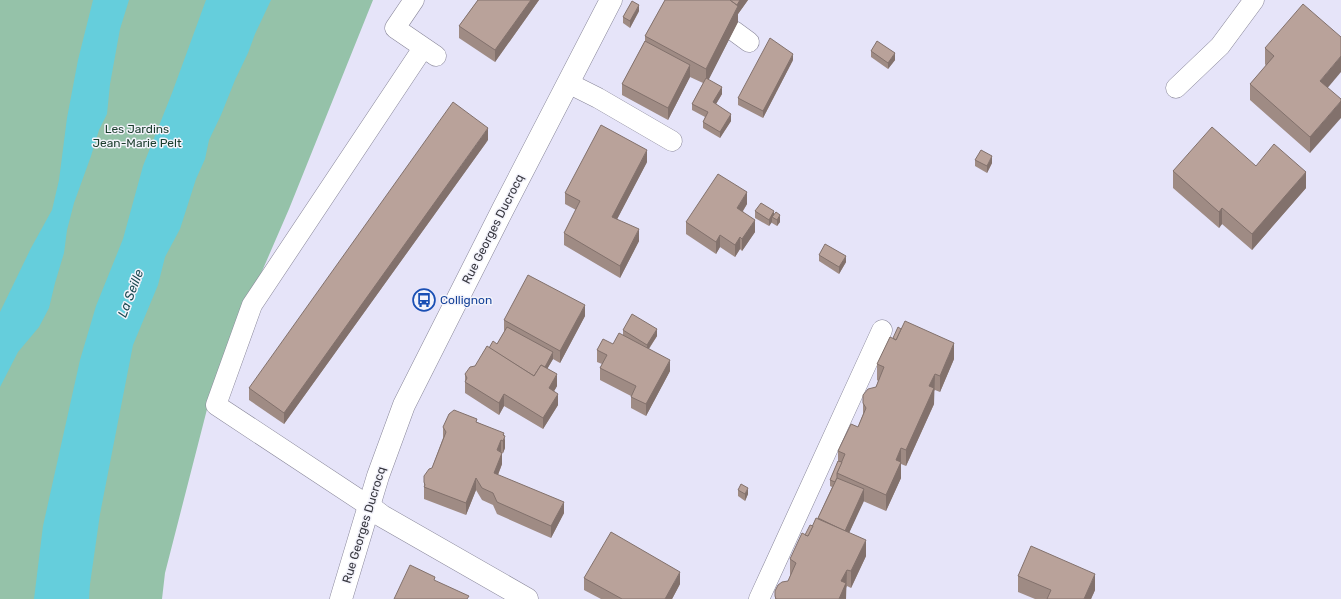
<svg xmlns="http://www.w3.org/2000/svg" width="1341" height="599" font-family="Rubik,sans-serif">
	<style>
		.green { fill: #95c2a9 }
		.water { fill: #65cedc }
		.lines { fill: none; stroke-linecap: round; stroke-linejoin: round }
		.service-casing { stroke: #888699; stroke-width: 21 }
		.minor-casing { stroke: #888699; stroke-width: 23 }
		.tertiary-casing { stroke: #888699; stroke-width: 23 }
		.service { stroke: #fff; stroke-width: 20 }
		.minor { stroke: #fff; stroke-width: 22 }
		.tertiary { stroke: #fff; stroke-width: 22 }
		.wall { fill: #9f8b84 }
		.shaded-wall { fill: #82716c }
		.building { fill: #b9a29a; stroke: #82716c }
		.labels { text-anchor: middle; stroke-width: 3; stroke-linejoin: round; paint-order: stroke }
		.park-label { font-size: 12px; fill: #1a3d2c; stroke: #f3f3fb }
		.street-label { font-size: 12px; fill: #36363e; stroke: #f3f3fb }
		.transit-label { font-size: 12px; fill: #164399; stroke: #f3f3fb; text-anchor: start }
		.water-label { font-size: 13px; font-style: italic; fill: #1a4950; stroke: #f3f3fb }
	</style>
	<rect width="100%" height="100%" fill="#e6e4f9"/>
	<polygon class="green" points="0,0 373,0 289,209 214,382 165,573 162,599 0,599"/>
	<g class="water">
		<polygon points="93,0 129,0 120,29 110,84 107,114 99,130 91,156 74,203 67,230 64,253 55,283 49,308 39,327 18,352 0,387 0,312 31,248 52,210 59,180 67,118 78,60"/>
		<polygon points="206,0 271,0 255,34 248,53 235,80 221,115 209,140 205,159 196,179 180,229 165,257 158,285 133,345 100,514 90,584 89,599 34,599 43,526 80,360 96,306 123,239 143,166 172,93"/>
	</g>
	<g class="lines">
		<g class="service-casing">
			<g id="service">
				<polyline points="414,0 395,28 436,56"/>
				<polyline points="734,31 749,42"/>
				<polyline points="568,83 598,98 672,141"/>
				<polyline points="1176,88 1220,46 1254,0"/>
				<polyline points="369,506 216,405 252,305 423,48"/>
				<polyline points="759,599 882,330"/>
			</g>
		</g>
		<g class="minor-casing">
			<polyline id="minor" points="369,506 382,516 527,599"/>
		</g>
		<g class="tertiary-casing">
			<polyline id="tertiary" points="341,599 378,476 404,405 503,209 611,0"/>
		</g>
		<use href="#service" class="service"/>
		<use href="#minor" class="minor"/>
		<use href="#tertiary" class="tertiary"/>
	</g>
	<g class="wall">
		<polygon points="478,0 539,0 495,62 459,38 459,26"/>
		<polygon points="665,0 748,0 738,14 738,22 708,80 722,94 716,104 731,121 720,138 703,128 703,122 705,117 692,110 692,104 703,83 690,77 668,120 622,95 622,84 645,41 645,36"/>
		<polygon points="639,11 630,28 623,23 623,17"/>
		<polygon points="1265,48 1328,87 1310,153 1250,100 1250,84 1266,66 1265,64"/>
		<polygon points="871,51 895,60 888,69 871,57"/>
		<polygon points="793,60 763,118 738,105 738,98"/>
		<polygon points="488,140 284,424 249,400 249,388"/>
		<polygon points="975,160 992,163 987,173 975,166"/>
		<polygon points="647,162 617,219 639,241 620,278 564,245 564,233 576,210 565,204 565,193"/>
		<polygon points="1256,166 1306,188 1252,250 1222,224 1219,228 1173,188 1173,171"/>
		<polygon points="747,204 743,211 755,232 742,251 740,249 735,257 720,247 716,254 686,234 686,222"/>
		<polygon points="755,211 774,214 780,222 777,226 772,223 772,222 769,226 755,218"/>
		<polygon points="819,255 846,262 839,274 819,261"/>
		<polygon points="585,316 560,363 553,359 547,369 557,386 554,391 558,405 543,429 504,406 499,415 465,393 465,374 475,366 489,348 497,344 504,332 504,320"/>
		<polygon points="623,330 657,336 649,349 670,371 646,416 631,408 631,396 600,380 600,368 602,364 597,362 597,350 613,344 623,335"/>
		<polygon points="954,359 940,392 935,390 934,391 934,404 906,466 901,464 901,478 886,511 863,501 849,533 866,556 851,588 847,586 846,588 846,599 775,599 775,591 788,581 790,576 790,559 805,535 818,518 832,487 830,486 830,480 838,461 838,451 858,427 863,414 863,395 876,387 878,381 877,380 877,364"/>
		<polygon points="477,422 504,435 505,448 503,453 502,453 502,464 498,475 564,513 551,538 497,514 493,505 482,500 476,490 466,515 424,499 424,482 432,468 443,438 443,427"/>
		<polygon points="738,490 748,494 745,501 738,496"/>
		<polygon points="1018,576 1095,590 1091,599 1035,599 1018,592"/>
		<polygon points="584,578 680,584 672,599 601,599 584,590"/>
	</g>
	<g class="shaded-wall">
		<polygon points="531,0 539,0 495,62 495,50"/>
		<polygon points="740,0 748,0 738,14 738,22 706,85 706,69 735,8"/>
		<polygon points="639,5 639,11 630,28 630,21"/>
		<polygon points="895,53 895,60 888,69 888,63"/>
		<polygon points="793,54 793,60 763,118 763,111"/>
		<polygon points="1341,56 1341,72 1320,97 1320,81"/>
		<polygon points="690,65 690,77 668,120 668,108"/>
		<polygon points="722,87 722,94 713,109 713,102"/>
		<polygon points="1341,101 1341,118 1310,153 1310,137"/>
		<polygon points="731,114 731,121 720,138 720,132"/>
		<polygon points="488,128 488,140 284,424 284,413"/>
		<polygon points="647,150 647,162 612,229 612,217"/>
		<polygon points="992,156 992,163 987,173 987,166"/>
		<polygon points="1306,172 1306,188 1252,250 1252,234"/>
		<polygon points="747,192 747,204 737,220 737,208"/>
		<polygon points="1222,208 1222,224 1219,228 1219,212"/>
		<polygon points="774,211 774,218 772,217 772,222 769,226 769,220"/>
		<polygon points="780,215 780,222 777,226 777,220"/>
		<polygon points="755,220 755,232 742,251 742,239"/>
		<polygon points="639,229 639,241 620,278 620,266"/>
		<polygon points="720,235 720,247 716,254 716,242"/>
		<polygon points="740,237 740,249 735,257 735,245"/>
		<polygon points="846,256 846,262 839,274 839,267"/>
		<polygon points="585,305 585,316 560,363 560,351"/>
		<polygon points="657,329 657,336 647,351 647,345"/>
		<polygon points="954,343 954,359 940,392 940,376"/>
		<polygon points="553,352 553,359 542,378 542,372"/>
		<polygon points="670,360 670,371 646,416 646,404"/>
		<polygon points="557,374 557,386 549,400 549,388"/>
		<polygon points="935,374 934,404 906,466 906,450 929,386"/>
		<polygon points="504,394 504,406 499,415 499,403"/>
		<polygon points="558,394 558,405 543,429 543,418"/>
		<polygon points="504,433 504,440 505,436 505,448 503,453 503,435"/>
		<polygon points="501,440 501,452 497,450"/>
		<polygon points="901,448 901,478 886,511 886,495 896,460"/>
		<polygon points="502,453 502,464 494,485 494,473"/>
		<polygon points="476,478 476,490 466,515 466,503"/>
		<polygon points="748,488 748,494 745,501 745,494"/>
		<polygon points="864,489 864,501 843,546 843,534"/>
		<polygon points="564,502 564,513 551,538 551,526"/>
		<polygon points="866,540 866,556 851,588 851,571"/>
		<polygon points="847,570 846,599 839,599 841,581"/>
		<polygon points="680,572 680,584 672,599 665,599"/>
		<polygon points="1095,574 1095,590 1091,599 1084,599"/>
	</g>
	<g class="building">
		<polygon points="478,0 531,0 495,50 459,26"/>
		<polygon points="665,0 730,0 738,6 706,69 645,36"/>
		<polygon points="730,0 740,0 737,5"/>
		<polygon points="632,1 639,5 630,21 623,17"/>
		<polygon points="1303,4 1341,37 1341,56 1320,81 1341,99 1341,101 1310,137 1250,84 1274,56 1265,48"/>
		<polygon points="770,38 793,54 763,111 738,98"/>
		<polygon points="645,41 690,65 668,108 622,84"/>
		<polygon points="877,41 895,53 888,63 871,51"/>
		<polygon points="706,78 722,87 713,102 731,114 720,132 703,122 708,112 692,104"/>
		<polygon points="453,102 488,128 284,413 249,388"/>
		<polygon points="601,125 647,150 612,217 639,229 620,266 564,233 580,201 565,193"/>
		<polygon points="1212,127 1256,166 1274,144 1306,172 1252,234 1222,208 1219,212 1173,171"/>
		<polygon points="981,150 992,156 987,166 975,160"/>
		<polygon points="718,174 747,192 737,208 755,220 742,239 740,237 735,245 720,235 716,242 686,222"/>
		<polygon points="761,203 774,211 769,220 755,211"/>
		<polygon points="776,212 780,215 777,220 772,217"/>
		<polygon points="825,244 846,256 839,267 819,255"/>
		<polygon points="528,275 585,305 560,351 504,320"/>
		<polygon points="632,314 657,329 647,345 623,330"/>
		<polygon points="905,321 954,343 940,376 935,374 929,386 934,388 906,450 901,448 896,460 901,462 886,495 837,473 845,454 838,451 851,424 858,427 866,408 863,403 863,395 868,389 876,387 884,367 877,364 890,337 896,340"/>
		<polygon points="507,327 553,352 545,367 541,365 534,376 489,348 493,341 497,344"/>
		<polygon points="898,327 901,329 896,340 893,338"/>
		<polygon points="619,333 670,360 646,404 631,397 636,386 600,368 607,355 597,350 603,339 613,344"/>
		<polygon points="487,346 534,376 541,365 557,374 549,388 558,394 543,418 504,394 499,403 465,382 467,378 465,374 470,367 475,366"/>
		<polygon points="454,410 477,419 476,422 504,433 503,435 505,436 503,441 501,440 497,450 502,453 494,473 564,502 551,526 497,502 493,493 482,488 476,478 466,503 424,487 425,485 424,482 424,476 429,469 432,468 446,432 443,427 449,414"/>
		<polygon points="838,461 842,462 837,473 837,478 835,482 830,480"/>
		<polygon points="837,478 864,489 845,531 818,518"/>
		<polygon points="741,484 748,488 745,494 738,490"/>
		<polygon points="816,518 866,540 851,571 847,570 841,581 846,583 839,599 776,599 775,596 775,591 778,585 782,582 788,581 796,563 790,559 802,533 808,536"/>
		<polygon points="810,525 813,526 808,536 805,535"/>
		<polygon points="611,532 680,572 665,599 622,599 584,578"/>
		<polygon points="1031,546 1095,574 1084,599 1047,599 1051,590 1018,576"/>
		<polygon points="410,565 435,577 434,580 469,596 467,599 394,599"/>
	</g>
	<defs>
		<g id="bus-ring" transform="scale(1.15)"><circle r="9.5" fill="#f3f3fb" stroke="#1a4fb4" stroke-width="1.5"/><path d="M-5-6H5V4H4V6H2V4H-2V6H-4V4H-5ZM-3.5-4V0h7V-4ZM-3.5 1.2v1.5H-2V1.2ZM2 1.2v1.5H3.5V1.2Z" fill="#1a4fb4"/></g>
	</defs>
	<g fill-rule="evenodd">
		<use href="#bus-ring" x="424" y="300"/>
	</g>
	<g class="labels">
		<g class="park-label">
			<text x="137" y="133">Les Jardins<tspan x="137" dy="14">Jean-Marie Pelt</tspan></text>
		</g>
		<g class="street-label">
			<text transform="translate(493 229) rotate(-63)" y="4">Rue Georges Ducrocq</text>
			<text transform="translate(364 525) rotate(-73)" y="4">Rue Georges Ducrocq</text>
		</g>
		<g class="transit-label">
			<text x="440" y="304">Collignon</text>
		</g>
		<g class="water-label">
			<text transform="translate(130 293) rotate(-69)" y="5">La Seille</text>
		</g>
	</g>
</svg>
